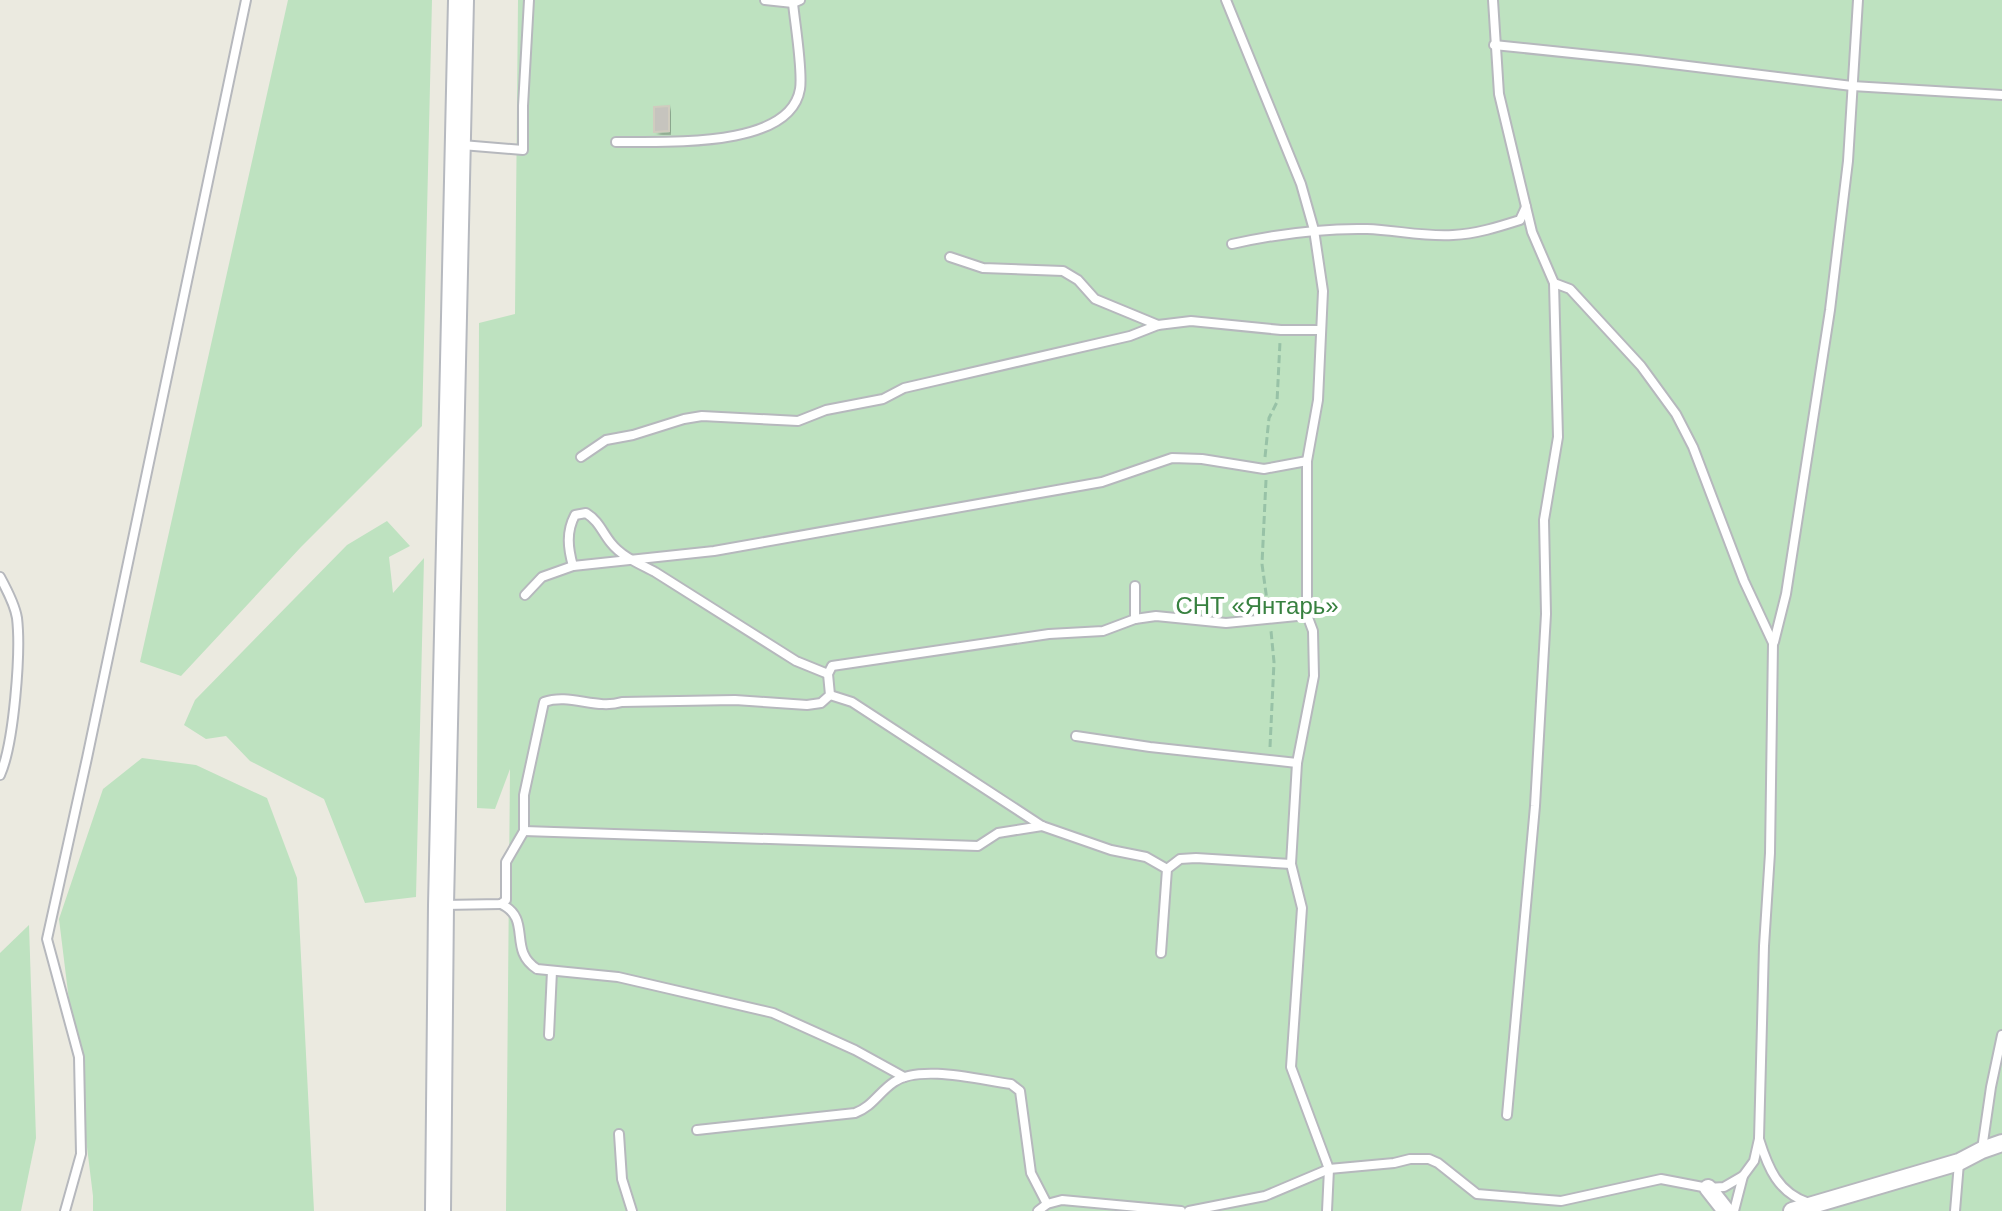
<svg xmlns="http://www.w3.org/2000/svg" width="2002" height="1211" font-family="Arial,sans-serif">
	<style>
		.green { fill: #bee2c0 }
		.building { fill: #c6c4be; stroke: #d0ccbf; stroke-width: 2; filter: url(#shadow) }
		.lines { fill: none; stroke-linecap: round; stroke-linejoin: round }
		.lane-casing { stroke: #b6b8bd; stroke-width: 12 }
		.street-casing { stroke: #b6b8bd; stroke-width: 20 }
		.secondary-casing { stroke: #b6b9bf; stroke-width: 28 }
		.path { stroke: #98c2a7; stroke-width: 3; stroke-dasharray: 8 4; stroke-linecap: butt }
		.lane { stroke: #fff; stroke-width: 8 }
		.street { stroke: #fff; stroke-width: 16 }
		.secondary { stroke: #fff; stroke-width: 24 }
		.labels { text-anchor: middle; stroke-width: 8; stroke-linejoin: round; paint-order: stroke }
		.park-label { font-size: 24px; fill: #388140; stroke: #fff }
	</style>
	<defs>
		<filter id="shadow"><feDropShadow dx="6" dy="3.5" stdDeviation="2" flood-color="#0004"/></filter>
	</defs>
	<rect width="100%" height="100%" fill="#ebeae0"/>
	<g class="green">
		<polygon points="288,0 432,0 422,426 301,547 181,676 140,662"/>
		<polygon points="518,0 2002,0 2002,1211 506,1211 510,769 495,809 477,808 479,323 515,314"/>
		<polygon points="387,521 410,546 389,557 393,593 424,558 416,897 365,903 324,799 250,761 226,736 206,739 184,725 195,700 347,545"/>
		<polygon points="142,758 196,765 267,798 297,878 314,1211 93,1211 93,1196 59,919 103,789"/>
		<polygon points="29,925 36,1138 21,1211 0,1211 0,953"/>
	</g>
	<polygon class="building" points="669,106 669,131 654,132 654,107"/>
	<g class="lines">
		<g class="lane-casing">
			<g id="lane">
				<polyline points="765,0 793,3"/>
				<polyline points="1226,0 1301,184 1314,230 1323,291 1318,400 1307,461 1307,615 1313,631 1314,676 1297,763 1291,864 1302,908 1291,1067 1329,1169 1327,1211"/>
				<path d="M 1493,0 L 1499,94 L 1532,232 L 1554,283 L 1570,289 L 1641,366 L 1676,414 L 1693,447 L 1744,581 L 1773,643 L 1770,853 L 1764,946 L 1759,1139 C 1768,1168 1778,1193 1809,1203"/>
				<polyline points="1494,45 1639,60 1852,86 2002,95"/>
				<path d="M 616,142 C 661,141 790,150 800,89 C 803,71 795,24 793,3 L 800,0"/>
				<polyline points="462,145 523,150 523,106 529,0"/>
				<path d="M 1232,244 C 1277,234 1320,228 1367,229 C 1395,230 1425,237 1453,235 C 1476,234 1498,227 1520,220 L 1526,207"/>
				<polyline points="950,257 983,268 1063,271 1078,280 1095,299 1158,325"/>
				<polyline points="581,457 606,440 633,435 684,419 702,416 798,421 826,410 883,399 904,388 1130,336 1158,325 1191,321 1281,330 1320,330"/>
				<path d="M 573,566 C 568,548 566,532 575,515 L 586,513 C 599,521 602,532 611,543 C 622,557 640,564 655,572 L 796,661 L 828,674"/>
				<path d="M 0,577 C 6,588 15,605 17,618 C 21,652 14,744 0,775"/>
				<polyline points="525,595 542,577 573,566 714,551 1102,482 1172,458 1202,459 1264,469 1307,461"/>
				<polyline points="1135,619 1135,586"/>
				<polyline points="1774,642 1786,594 1830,310 1848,161 1858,0"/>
				<polyline points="830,695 852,702 1042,826 1111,850 1146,857 1167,869"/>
				<polyline points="1076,736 1150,747 1297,763"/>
				<polyline points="524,831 978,846 998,833 1042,826"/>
				<path d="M 501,904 C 533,919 507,950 537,969 L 618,977 L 773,1013 L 855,1050 L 904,1077"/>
				<path d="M 443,905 L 501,904 L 506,900 L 506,862 L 524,831 L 524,795 L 544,702 C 570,693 596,710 622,702 L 735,700 L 807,705 L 821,703 L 830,695 L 828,674 L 832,666 L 1049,634 L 1103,631 L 1135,619 L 1156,616 L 1226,623 L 1307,615"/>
				<polyline points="1161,953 1167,869 1180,859 1196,858 1291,864"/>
				<polyline points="549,1035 552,971"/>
				<polyline points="1507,1115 1535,806 1546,614 1544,520 1558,437 1554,283"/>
				<path d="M 697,1130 L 855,1113 C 872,1107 879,1092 894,1082 C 920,1064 980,1080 1011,1084 L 1020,1091 L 1031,1173 L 1047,1204"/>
				<polyline points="619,1134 622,1179 632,1211"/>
				<polyline points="1982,1149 1991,1087 2002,1035"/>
				<polyline points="65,1211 81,1154 79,1057 47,939 87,758 246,0"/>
				<polyline points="1038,1211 1047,1204 1062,1200 1181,1211"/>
				<polyline points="1189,1211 1265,1196 1329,1169 1394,1163 1410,1159 1429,1159 1438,1163 1477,1194 1561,1201 1661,1179 1708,1188 1724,1187 1743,1176 1754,1161 1759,1139"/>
				<polyline points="1734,1211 1743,1176"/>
				<polyline points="1955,1211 1959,1163"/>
			</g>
		</g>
		<g class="street-casing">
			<g id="street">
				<polyline points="1708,1188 1726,1211"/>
				<polyline points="1792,1211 1959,1162 1982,1150 2002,1143"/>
			</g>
		</g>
		<g class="secondary-casing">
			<polyline id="secondary" points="438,1211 441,905 461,0"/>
		</g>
		<g class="path">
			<polyline points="1265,457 1269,418 1277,402 1280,342"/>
			<polyline points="1266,480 1262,564 1268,608"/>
			<polyline points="1270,747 1274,662 1271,631"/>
		</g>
		<use href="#lane" class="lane"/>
		<use href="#street" class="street"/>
		<use href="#secondary" class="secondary"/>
	</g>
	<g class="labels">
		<g class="park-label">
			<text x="1257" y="614">СНТ «Янтарь»</text>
		</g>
	</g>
</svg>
